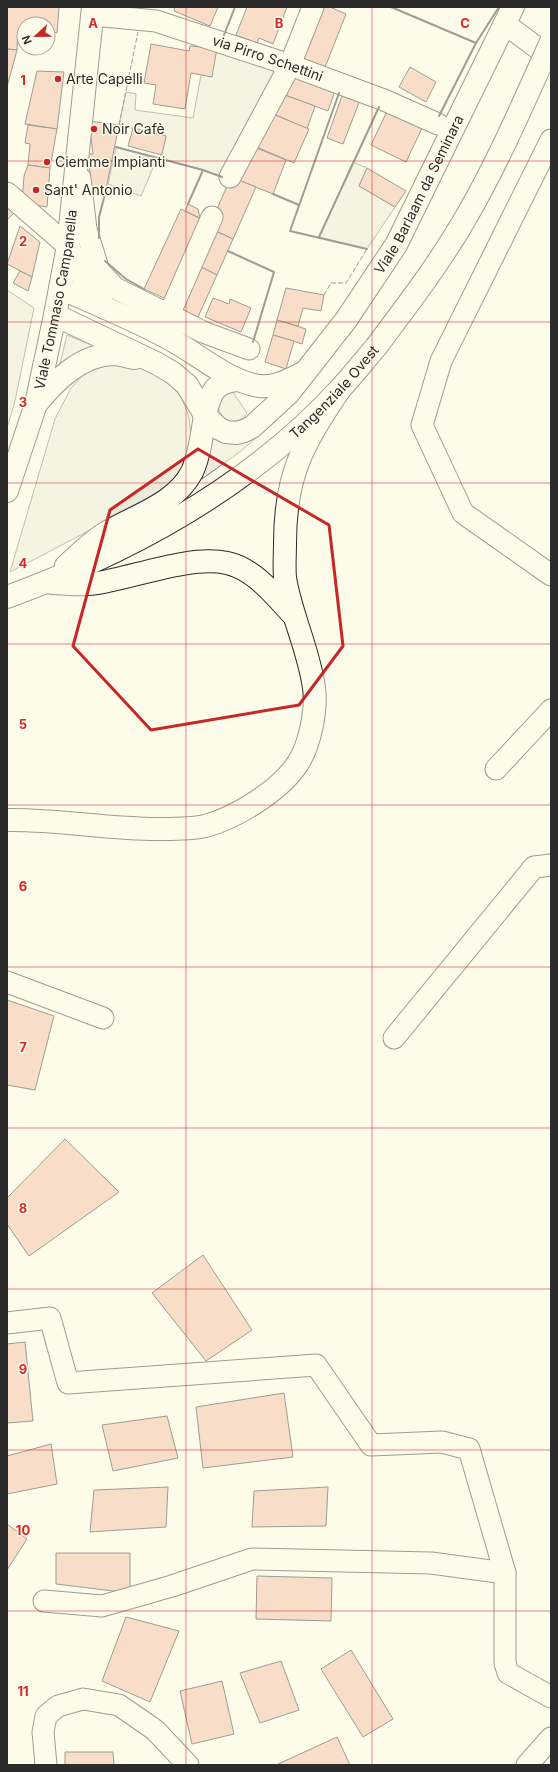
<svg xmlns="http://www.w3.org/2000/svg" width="558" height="1772" font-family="Inter,sans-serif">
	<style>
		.green { fill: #ecebdb; stroke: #74746e }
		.building { fill: #f2b8a0; stroke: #2b2b2b }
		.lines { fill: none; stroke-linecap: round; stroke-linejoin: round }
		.minor-casing { stroke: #2b2b2b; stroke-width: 23 }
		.tertiary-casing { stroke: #2b2b2b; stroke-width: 24 }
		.trunk-casing { stroke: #2b2b2b; stroke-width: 24 }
		.minor { stroke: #fdfbea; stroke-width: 21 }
		.tertiary { stroke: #fdfbea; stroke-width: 22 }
		.trunk { stroke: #fdfbea; stroke-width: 22 }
		.trunk-bridge-casing { stroke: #2b2b2b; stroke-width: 24; stroke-linecap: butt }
		.trunk-bridge { stroke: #fdfbea; stroke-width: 22 }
		.fence { stroke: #2b2b2b; stroke-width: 1; stroke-dasharray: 5 2; stroke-linecap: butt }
		.wall { stroke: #2b2b2b; stroke-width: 2 }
		.marked { fill: none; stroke: #c62828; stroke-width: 3; stroke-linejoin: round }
		.grid { fill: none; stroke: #d62828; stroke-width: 1; stroke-opacity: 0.55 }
		.poi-dot { fill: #c62828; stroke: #fdfbea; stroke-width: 1.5 }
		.labels { text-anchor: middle; stroke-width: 3; stroke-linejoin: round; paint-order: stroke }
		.street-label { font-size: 14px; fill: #2b2b2b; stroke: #fdfbea }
		.poi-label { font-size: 14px; fill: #2b2b2b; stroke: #fdfbea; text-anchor: start }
		.grid-label { font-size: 13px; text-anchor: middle; font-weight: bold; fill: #d62828; stroke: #fdfbea; stroke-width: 3; stroke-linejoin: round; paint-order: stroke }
	</style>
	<rect width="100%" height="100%" fill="#fdfbea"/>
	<g class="green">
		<polygon points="217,48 279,69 226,179 203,170 160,158 166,136 119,125 126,92 136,94 135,110 193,118 201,75"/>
		<polygon points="116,147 157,158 141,196 108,184"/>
		<polygon points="353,162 367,168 359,186 395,207 367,249 319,237"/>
		<polygon points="7,290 34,308 15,401 7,428"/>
		<polygon points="67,335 94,346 59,368"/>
		<polygon points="112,363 151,370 168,381 182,399 189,417 191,437 181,472 165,491 10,572 55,419 71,388 85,373"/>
		<path d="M 232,391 L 247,413 C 232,436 201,405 232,391 Z"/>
		<polygon points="276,417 277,420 241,451 202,479 203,473 213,440 216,437"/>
	</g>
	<g class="building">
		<polygon points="7,7 59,7 57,33 48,32 48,24 24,24 24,30 18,30 17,50 7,49"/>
		<polygon points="175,7 218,7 210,26 174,11"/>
		<polygon points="247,7 287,7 273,44 259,38 257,43 236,35"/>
		<polygon points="323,7 330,7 346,14 324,70 302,60"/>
		<polygon points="151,44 189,51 190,46 217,48 212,77 191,73 185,109 153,104 156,85 144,83"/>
		<polygon points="7,49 17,50 7,87"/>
		<polygon points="410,67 436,82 426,102 399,87"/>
		<polygon points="37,71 64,72 57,129 25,124"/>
		<polygon points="290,74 335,91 328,111 282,94"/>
		<polygon points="343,93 360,100 343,144 327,138"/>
		<polygon points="282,94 315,106 307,129 274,114"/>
		<polygon points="389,107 424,124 406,162 371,145"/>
		<polygon points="268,112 309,129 294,163 252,145"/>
		<polygon points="89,121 119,125 105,194 92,191 88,154 93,154"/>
		<polygon points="28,125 57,129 50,168 28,165 30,144 25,143"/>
		<polygon points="133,128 166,136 162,155 128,146"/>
		<polygon points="249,145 286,160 273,194 238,180"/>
		<polygon points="28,165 50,168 47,207 22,203 24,176"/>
		<polygon points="367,168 406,191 395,207 359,186"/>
		<polygon points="231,177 256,187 233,239 211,229 217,209"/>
		<polygon points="7,201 15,212 7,220"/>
		<polygon points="188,204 198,209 200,218 185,211"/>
		<polygon points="181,209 203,220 166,299 144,289"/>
		<polygon points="20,226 40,242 32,277 7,264"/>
		<polygon points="211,229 233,239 217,275 195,264"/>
		<polygon points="195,264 217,275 198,317 176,307"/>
		<polygon points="20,271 32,277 28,291 13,283"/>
		<polygon points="286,288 324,295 321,311 303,308 298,326 277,320"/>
		<polygon points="213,298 229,304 230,299 251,308 241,332 205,317"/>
		<polygon points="277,320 306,329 302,344 273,335"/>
		<polygon points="273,335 294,341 286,369 265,362"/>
		<polygon points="7,1000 54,1016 35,1090 7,1085"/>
		<polygon points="65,1139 119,1192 29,1256 7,1224 7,1198"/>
		<polygon points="203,1255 252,1330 206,1361 152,1293"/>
		<polygon points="25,1342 33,1421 7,1423 7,1344"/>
		<polygon points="284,1393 293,1457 203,1468 196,1407"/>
		<polygon points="167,1416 178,1458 113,1471 102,1425"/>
		<polygon points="51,1444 57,1484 7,1494 7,1456"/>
		<polygon points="168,1487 166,1527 90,1532 94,1490"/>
		<polygon points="328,1487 326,1526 252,1527 254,1491"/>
		<polygon points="7,1524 27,1539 7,1570"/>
		<polygon points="56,1553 130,1553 130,1593 56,1584"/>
		<polygon points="257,1576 332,1578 331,1621 256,1619"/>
		<polygon points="126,1617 179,1631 150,1702 102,1681"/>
		<polygon points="351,1650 393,1719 363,1737 321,1669"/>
		<polygon points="281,1661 299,1710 260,1723 240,1673"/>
		<polygon points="222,1681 234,1734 192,1744 180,1691"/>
		<polygon points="337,1737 350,1765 276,1765"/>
		<polygon points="65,1752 113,1752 114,1765 65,1765"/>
	</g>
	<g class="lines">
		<g class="minor-casing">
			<g id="minor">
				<path id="s1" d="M 93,15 L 156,21 L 290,65 L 384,100 L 438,124"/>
				<polyline points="505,24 551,58"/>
				<polyline points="551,140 441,361 422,425 463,513 551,575"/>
				<polyline points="230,177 290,65 313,7"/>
				<polyline points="80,178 86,229 99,271 115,288 203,332 249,349"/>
				<polyline points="7,193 68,246"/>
				<polyline points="169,315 212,217"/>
				<polyline points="496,769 551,710"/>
				<polyline points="7,982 103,1018"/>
				<polyline points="394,1038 534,867 551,865"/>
				<polyline points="7,1323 50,1318 68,1383 316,1365 371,1445 442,1442 469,1449 505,1573 431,1563 252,1559 172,1586 102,1606 44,1601"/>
				<polyline points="505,1573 505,1663 508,1673 551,1697"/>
				<polyline points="46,1765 43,1732 46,1716 58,1706 83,1699 119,1705 155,1730 188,1765"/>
				<polyline points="527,1765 551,1738"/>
			</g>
		</g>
		<g class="tertiary-casing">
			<g id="tertiary">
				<polyline points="68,246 79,271 105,308"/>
				<path d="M 60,288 C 96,304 133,319 168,338 C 197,353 227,381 259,386 C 275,388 289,380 303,373"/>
				<path id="s2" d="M 55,315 L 156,363 L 173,373 L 187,385 L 205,415 L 218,428 L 226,432 L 236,433 L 244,431 L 252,427 L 288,394 L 346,320 L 396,245 L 513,7"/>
				<path d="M 37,403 C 56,380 81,355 113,354 C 120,354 128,357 135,358"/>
				<path d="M 205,415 C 210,395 213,382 237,380"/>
				<path id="s3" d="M 7,491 L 36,404 L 55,315 L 68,246 L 93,7"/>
			</g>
		</g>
		<g class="trunk-casing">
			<g id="trunk">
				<path d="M 66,566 C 78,555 90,543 104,534 C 133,516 175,505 192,472 C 200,454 202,434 205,415"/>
				<path d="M 52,583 C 67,583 83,586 98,583 C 135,577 191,555 227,563 C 255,569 276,597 294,616"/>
				<path id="s4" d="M 7,597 C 130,552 251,486 340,389 C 353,375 364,361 376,347"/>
				<path d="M 7,820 C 59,819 111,830 163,829 C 176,829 192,829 205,826 C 236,818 281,790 298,763 C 310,745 317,709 314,688 C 309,650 291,615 285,578 C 284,567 285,554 285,543 C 285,475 303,443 340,389"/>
			</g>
		</g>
		<use href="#minor" class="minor"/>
		<use href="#tertiary" class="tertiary"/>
		<use href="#trunk" class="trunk"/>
		<g class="trunk-bridge-casing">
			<path id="trunk-bridge" d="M 376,347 C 409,303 442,260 469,212 C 500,158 525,99 551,42"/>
		</g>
		<use href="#trunk-bridge" class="trunk-bridge"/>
		<g class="fence">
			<polyline points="119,125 138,32"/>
			<polyline points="324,295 331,283 346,283 367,249"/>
		</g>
		<g class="wall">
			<polyline points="391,7 476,43"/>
			<polyline points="224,35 235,7"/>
			<polyline points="339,93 290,231 367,249"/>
			<polyline points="439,116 476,43 499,7"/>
			<polyline points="116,147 203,170 188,204"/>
			<polyline points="203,170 222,177"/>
			<polyline points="273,194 299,205"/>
			<polyline points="319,237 379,107"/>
			<polyline points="99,238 99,217 105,194"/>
			<polyline points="228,251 274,272 253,342"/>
			<polyline points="105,261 126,279 144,289"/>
		</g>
	</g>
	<path d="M0 0H558V1772H0ZM 198,449 L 329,525 L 343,646 L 299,705 L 151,730 L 73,646 L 110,510 Z" fill="#fdfbea" fill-opacity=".55" fill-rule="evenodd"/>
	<path class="marked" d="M 198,449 L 329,525 L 343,646 L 299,705 L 151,730 L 73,646 L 110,510 Z"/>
	<path class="grid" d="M 186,7 L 186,1765M 372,7 L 372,1765M 7,161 L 551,161M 7,322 L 551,322M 7,483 L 551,483M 7,644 L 551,644M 7,805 L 551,805M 7,967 L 551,967M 7,1128 L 551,1128M 7,1289 L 551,1289M 7,1450 L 551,1450M 7,1611 L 551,1611"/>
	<g class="poi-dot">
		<circle cx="58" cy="79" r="4"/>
		<circle cx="94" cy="129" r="4"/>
		<circle cx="47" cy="162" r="4"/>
		<circle cx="36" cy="190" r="4"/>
	</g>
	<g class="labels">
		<g class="street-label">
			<text dy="5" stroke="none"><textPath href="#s1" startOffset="181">via Pirro Schettini</textPath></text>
			<text dy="5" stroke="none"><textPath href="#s2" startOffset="528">Viale Barlaam da Seminara</textPath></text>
			<text dy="5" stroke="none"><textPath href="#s3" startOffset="198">Viale Tommaso Campanella</textPath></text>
			<text dy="5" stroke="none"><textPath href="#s4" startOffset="390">Tangenziale Ovest</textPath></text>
		</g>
		<g class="poi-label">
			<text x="66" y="84">Arte Capelli</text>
			<text x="102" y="134">Noir Cafè</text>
			<text x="55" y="167">Ciemme Impianti</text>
			<text x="44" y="195">Sant' Antonio</text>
		</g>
	</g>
	<g class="grid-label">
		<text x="93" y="28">A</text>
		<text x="279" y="28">B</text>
		<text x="465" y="28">C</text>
		<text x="23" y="85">1</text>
		<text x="23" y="246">2</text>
		<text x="23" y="407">3</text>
		<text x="23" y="568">4</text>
		<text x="23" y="729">5</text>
		<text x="23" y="891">6</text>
		<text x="23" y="1052">7</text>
		<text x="23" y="1213">8</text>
		<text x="23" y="1374">9</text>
		<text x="23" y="1535">10</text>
		<text x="23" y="1696">11</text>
	</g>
	<rect width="558" height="1772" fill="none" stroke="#2b2b2b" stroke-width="16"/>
	<g transform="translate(36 36) rotate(248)"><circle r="19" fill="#fdfbea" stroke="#a9a89e"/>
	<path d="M0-3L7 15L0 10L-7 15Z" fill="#c62828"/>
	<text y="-6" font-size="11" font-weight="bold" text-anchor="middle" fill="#2b2b2b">N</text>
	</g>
</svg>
